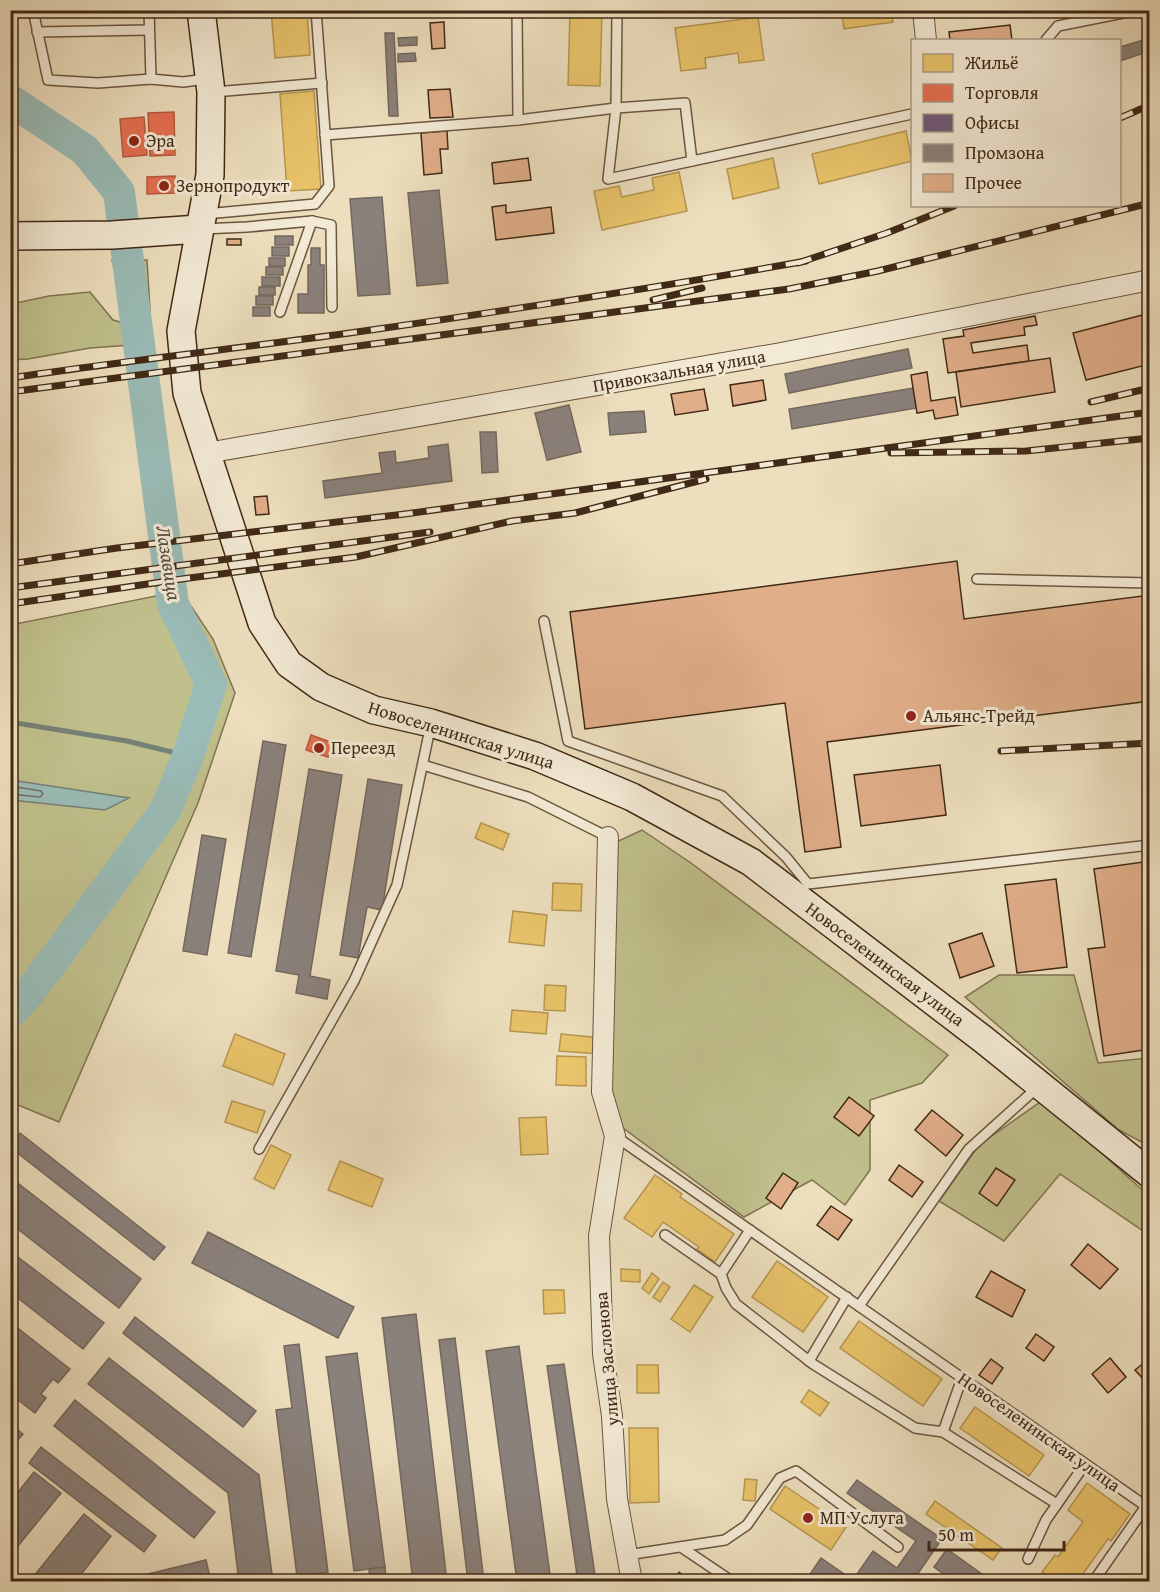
<svg xmlns="http://www.w3.org/2000/svg" width="1160" height="1592" font-family="'Gentium Book Plus',serif">
	<style>
		.green { fill: #c0c08c; stroke: #807451; stroke-width: 1.5 }
		.water { fill: #9abcb7; stroke: #768177; stroke-width: 1.5 }
		.homes { fill: #e9c46a; stroke: #b69651; stroke-width: 1.5 }
		.shops { fill: #e76f51; stroke: #b55a3f; stroke-width: 1.5 }
		.offices { fill: #6d597a; stroke: #604b5c; stroke-width: 1.5 }
		.industry { fill: #8a817c; stroke: #74675d; stroke-width: 1.5 }
		.lines { fill: none; stroke-linecap: round; stroke-linejoin: round }
		.shore { stroke: #6d7266; stroke-width: 1.5 }
		.stream { stroke: #768177; stroke-width: 5 }
		.river { stroke: #9abcb7; stroke-width: 32 }
		.building { fill: #e0ae89; stroke: #402916; stroke-width: 1.5 }
		.service-casing { stroke: #6b5640; stroke-width: 12 }
		.minor-casing { stroke: #6b5640; stroke-width: 22 }
		.secondary-casing { stroke: #402916; stroke-width: 30 }
		.service { stroke: #f3ead5; stroke-width: 9 }
		.minor { stroke: #f3ead5; stroke-width: 20 }
		.secondary { stroke: #f3ead5; stroke-width: 27 }
		.rail-casing { stroke: #402916; stroke-width: 7 }
		.rail { stroke: #f3ead5; stroke-width: 4.5; stroke-dasharray: 14; stroke-linecap: butt }
		.poi-dot { fill: #8f2418; stroke: #f3ead5; stroke-width: 2 }
		.labels { text-anchor: middle; stroke-width: 6; stroke-linejoin: round; paint-order: stroke }
		.poi-label { font-size: 18px; fill: #402916; stroke: #f3ead5; text-anchor: start }
		.street-label { font-size: 18px; fill: #402916; stroke: #f3ead5 }
		.water-label { font-size: 20px; font-style: italic; fill: #564e3e; stroke: #f3ead5 }
	</style>
	<rect width="100%" height="100%" fill="#eddfbe"/>
	<filter id="stains"><feTurbulence type="fractalNoise" baseFrequency=".00333" numOctaves="4"/><feColorMatrix values="0 0 0 0 .2 0 0 0 0 .09 0 0 0 0 .02 0 0 0 .5 -.17"/></filter>
	<radialGradient id="worn" r=".72"><stop offset=".6" stop-color="#630" stop-opacity="0"/><stop offset="1" stop-color="#630" stop-opacity=".3"/></radialGradient>
	<g class="green">
		<polygon points="112,260 147,260 150,310 145,344 90,348 28,359 11,360 11,304 49,296 90,292 113,320 124,323 127,299 117,280"/>
		<polygon points="181,591 213,639 235,693 198,803 59,1122 11,1102 10,625"/>
		<polygon points="642,830 691,863 948,1055 922,1083 870,1100 870,1170 845,1205 812,1180 744,1217 623,1128 608,1090 614,843"/>
		<polygon points="999,975 1074,975 1098,1063 1149,1058 1149,1146 1119,1130 965,997"/>
		<polygon points="1043,1100 1149,1196 1149,1235 1060,1174 1004,1241 939,1201 979,1145"/>
	</g>
	<polygon class="water" points="11,780 129,798 105,810 11,800"/>
	<g class="homes">
		<polygon points="271,10 307,10 310,55 275,58"/>
		<polygon points="570,10 602,10 600,86 568,85"/>
		<polygon points="841,10 891,10 893,22 844,29"/>
		<polygon points="758,17 764,60 739,63 738,53 705,58 706,68 681,71 675,28"/>
		<polygon points="314,91 321,189 287,191 280,94"/>
		<polygon points="906,131 912,161 819,184 812,154"/>
		<polygon points="773,158 779,188 733,199 727,169"/>
		<polygon points="679,172 687,211 602,230 594,191 619,186 622,197 654,190 652,178"/>
		<polygon points="481,823 509,834 503,850 475,838"/>
		<polygon points="553,883 582,884 581,911 552,910"/>
		<polygon points="513,911 547,915 544,946 509,942"/>
		<polygon points="545,985 566,986 565,1011 544,1010"/>
		<polygon points="512,1010 548,1013 546,1034 510,1031"/>
		<polygon points="235,1034 285,1054 273,1085 223,1066"/>
		<polygon points="561,1034 602,1038 600,1054 559,1051"/>
		<polygon points="557,1056 586,1057 586,1086 556,1085"/>
		<polygon points="232,1101 265,1111 257,1133 225,1122"/>
		<polygon points="546,1117 548,1154 521,1155 519,1118"/>
		<polygon points="271,1145 291,1155 274,1189 254,1179"/>
		<polygon points="340,1161 383,1179 372,1207 328,1190"/>
		<polygon points="655,1175 682,1194 680,1197 734,1234 715,1262 697,1249 699,1247 663,1222 652,1237 624,1218"/>
		<polygon points="777,1261 828,1297 803,1332 752,1297"/>
		<polygon points="621,1269 640,1270 640,1282 621,1281"/>
		<polygon points="652,1273 659,1279 649,1294 642,1288"/>
		<polygon points="663,1282 670,1287 660,1302 653,1297"/>
		<polygon points="694,1285 713,1297 690,1332 671,1319"/>
		<polygon points="543,1290 564,1290 565,1313 544,1314"/>
		<polygon points="859,1321 942,1379 923,1406 840,1348"/>
		<polygon points="637,1365 658,1365 659,1393 637,1393"/>
		<polygon points="809,1390 829,1403 820,1416 801,1402"/>
		<polygon points="975,1407 1044,1455 1029,1476 960,1428"/>
		<polygon points="629,1428 658,1428 659,1502 630,1503"/>
		<polygon points="745,1479 757,1480 755,1501 743,1500"/>
		<polygon points="1087,1483 1130,1514 1111,1541 1108,1539 1077,1582 1055,1582 1042,1572 1055,1555 1058,1557 1083,1522 1068,1510"/>
		<polygon points="785,1486 846,1527 831,1550 770,1509"/>
		<polygon points="935,1501 1002,1548 993,1560 926,1514"/>
	</g>
	<g class="shops">
		<polygon points="174,112 175,155 150,156 148,113"/>
		<polygon points="144,117 147,155 123,157 120,119"/>
		<polygon points="175,176 175,193 147,194 147,177"/>
		<polygon points="311,735 333,743 328,757 306,750"/>
	</g>
	<polygon class="offices" points="679,1572 692,1582 672,1582"/>
	<g class="industry">
		<polygon points="385,33 394,33 398,116 389,116"/>
		<polygon points="417,37 417,45 399,46 398,38"/>
		<polygon points="1150,38 1150,51 1120,61 1120,47"/>
		<polygon points="415,53 416,61 398,62 398,54"/>
		<polygon points="439,190 448,283 417,286 408,193"/>
		<polygon points="382,197 390,294 358,296 350,199"/>
		<rect x="275" y="236" width="18" height="9"/>
		<rect x="272" y="247" width="17" height="9"/>
		<polygon points="311,248 320,248 320,265 324,265 324,313 298,313 298,294 308,294 308,265 311,265"/>
		<rect x="269" y="258" width="16" height="8"/>
		<rect x="266" y="267" width="17" height="8"/>
		<rect x="262" y="277" width="18" height="9"/>
		<rect x="259" y="287" width="16" height="8"/>
		<rect x="256" y="296" width="17" height="9"/>
		<rect x="253" y="307" width="17" height="9"/>
		<polygon points="908,349 912,368 789,393 785,374"/>
		<polygon points="913,388 917,408 792,429 789,409"/>
		<polygon points="569,405 581,452 547,460 535,413"/>
		<polygon points="644,411 646,432 610,435 608,413"/>
		<polygon points="480,432 496,432 498,472 482,473"/>
		<polygon points="448,444 452,481 325,498 323,481 382,473 379,453 395,451 396,463 429,458 428,447"/>
		<polygon points="263,741 286,745 251,957 228,953"/>
		<polygon points="309,769 342,775 310,976 330,980 327,999 296,993 299,975 276,971"/>
		<polygon points="368,779 402,785 382,910 367,907 358,958 340,955"/>
		<polygon points="202,835 226,839 207,955 183,951"/>
		<polygon points="20,1133 165,1247 154,1260 10,1147"/>
		<polygon points="10,1177 141,1279 119,1308 10,1223"/>
		<polygon points="208,1232 354,1307 338,1338 192,1263"/>
		<polygon points="10,1251 104,1323 83,1349 10,1292"/>
		<polygon points="416,1314 447,1582 413,1582 382,1318"/>
		<polygon points="135,1317 256,1411 243,1427 123,1333"/>
		<polygon points="10,1322 70,1369 58,1383 53,1379 41,1394 46,1398 35,1413 10,1394 10,1351 13,1348 10,1346"/>
		<polygon points="455,1338 484,1582 468,1582 439,1340"/>
		<polygon points="299,1344 328,1572 297,1576 276,1410 292,1408 284,1346"/>
		<polygon points="519,1346 551,1582 517,1582 486,1351"/>
		<polygon points="357,1353 385,1567 354,1571 326,1357"/>
		<polygon points="109,1358 259,1475 273,1582 239,1582 228,1493 88,1384"/>
		<polygon points="564,1364 596,1582 578,1582 547,1366"/>
		<polygon points="75,1400 215,1512 194,1538 54,1426"/>
		<polygon points="10,1424 23,1434 10,1449"/>
		<polygon points="41,1447 156,1536 144,1552 29,1463"/>
		<polygon points="34,1472 61,1493 10,1556 10,1502"/>
		<polygon points="857,1480 942,1539 912,1582 809,1582 806,1580 821,1558 853,1580 873,1551 897,1568 916,1541 847,1493"/>
		<polygon points="84,1514 111,1536 75,1582 29,1582"/>
		<polygon points="947,1549 993,1582 955,1582 934,1567"/>
		<polygon points="206,1560 211,1582 115,1582"/>
		<polygon points="385,1567 386,1582 370,1582 369,1569"/>
	</g>
	<g class="lines">
		<polyline class="shore" points="10,786 41,791 43,794 40,797 10,794"/>
		<polyline class="stream" points="10,722 127,741 188,756"/>
		<polyline class="river" points="10,100 85,150 119,192 173,604 211,684 188,756 165,811 29,993 10,1013"/>
	</g>
	<g class="building">
		<polygon points="444,22 445,48 432,49 430,23"/>
		<polygon points="1010,25 1012,40 950,40 949,32"/>
		<polygon points="450,89 453,117 430,118 428,90"/>
		<polygon points="447,131 448,149 440,149 442,173 424,175 421,133"/>
		<polygon points="528,158 531,180 494,184 492,163"/>
		<polygon points="506,205 506,213 551,207 554,233 496,240 492,207"/>
		<rect x="227" y="239" width="14" height="6"/>
		<polygon points="1150,313 1150,364 1086,380 1073,333"/>
		<polygon points="1035,316 1037,325 1024,327 1025,335 971,343 973,353 1027,345 1029,361 948,373 943,339 964,336 963,330"/>
		<polygon points="1050,358 1055,392 961,407 956,372"/>
		<polygon points="927,372 931,401 955,397 958,415 935,419 933,410 917,413 911,375"/>
		<polygon points="763,380 766,400 733,406 730,385"/>
		<polygon points="704,389 708,410 675,415 671,394"/>
		<polygon points="267,496 269,514 256,515 254,497"/>
		<polygon points="957,561 964,619 1150,595 1150,701 827,742 841,847 805,852 785,703 585,729 570,612"/>
		<polygon points="940,765 946,815 861,826 854,775"/>
		<polygon points="1150,861 1150,1049 1104,1056 1088,949 1105,947 1094,869"/>
		<polygon points="1056,879 1067,967 1017,973 1005,885"/>
		<polygon points="982,933 994,966 960,978 949,944"/>
		<polygon points="849,1097 874,1116 859,1136 834,1117"/>
		<polygon points="932,1110 963,1135 946,1156 915,1130"/>
		<polygon points="899,1165 923,1182 912,1197 889,1180"/>
		<polygon points="996,1168 1015,1180 997,1206 979,1193"/>
		<polygon points="783,1173 798,1183 781,1209 766,1198"/>
		<polygon points="831,1206 852,1220 838,1240 817,1225"/>
		<polygon points="1088,1244 1118,1269 1100,1289 1071,1265"/>
		<polygon points="991,1271 1025,1290 1012,1317 976,1297"/>
		<polygon points="1036,1334 1054,1347 1044,1361 1026,1348"/>
		<polygon points="1110,1358 1126,1377 1108,1393 1092,1374"/>
		<polygon points="1150,1358 1150,1377 1145,1381 1135,1370"/>
		<polygon points="991,1359 1003,1368 992,1384 979,1375"/>
	</g>
	<g class="lines">
		<g class="service-casing">
			<g id="service">
				<polyline points="33,10 48,80 98,83 151,79 183,82 206,79"/>
				<polyline points="149,10 151,79"/>
				<polyline points="517,10 518,120"/>
				<polyline points="617,10 616,108 608,179 912,114"/>
				<polyline points="37,32 149,30"/>
				<polyline points="1046,40 1058,26 1138,10"/>
				<polyline points="214,92 322,83"/>
				<polyline points="325,135 518,120 616,108 685,103 692,161"/>
				<polyline points="205,214 315,204 329,186 316,10"/>
				<polyline points="312,221 331,225 332,307"/>
				<polyline points="202,229 247,227 312,221 280,312"/>
				<polyline points="977,579 1150,583"/>
				<polyline points="544,621 568,741 722,796 786,857 808,884 1150,845"/>
				<polyline points="423,765 528,797 608,837"/>
				<polyline points="615,1136 1150,1509"/>
				<polyline points="259,1149 354,981 397,885 431,724"/>
				<polyline points="750,1230 721,1274 726,1288 736,1304 813,1364 915,1428 943,1432 1057,1504"/>
				<polyline points="665,1235 721,1274"/>
				<polyline points="859,1306 969,1149 1039,1086"/>
				<polyline points="809,1361 847,1297"/>
				<polyline points="943,1432 962,1378"/>
				<polyline points="681,1547 733,1582"/>
				<polyline points="627,1555 725,1540 747,1525 780,1478 796,1471 898,1547"/>
				<polyline points="1028,1559 1046,1520 1085,1464"/>
				<polyline points="1093,1582 1146,1506"/>
			</g>
		</g>
		<g class="minor-casing">
			<g id="minor">
				<polyline points="923,10 926,40"/>
				<polyline points="207,453 781,353 1150,280"/>
				<polyline points="608,837 602,1092 615,1136 599,1236 603,1354 612,1416 617,1499 632,1582"/>
			</g>
		</g>
		<g class="secondary-casing">
			<g id="secondary">
				<polyline points="201,10 211,92 210,175 181,331 187,393 262,623 289,664 321,687 374,710 431,723 535,756 632,797 751,862 984,1040 1150,1174"/>
				<polyline points="10,236 112,235 199,229"/>
			</g>
		</g>
		<use href="#service" class="service"/>
		<use href="#minor" class="minor"/>
		<use href="#secondary" class="secondary"/>
		<g class="rail-casing">
			<g id="rail">
				<polyline points="1120,118 1150,105"/>
				<polyline points="798,263 887,233 954,206"/>
				<polyline points="653,300 702,288"/>
				<path d="M 10,378 C 130,360 251,347 371,330 C 516,309 662,287 806,261"/>
				<polyline points="10,392 789,289 878,271 1150,203"/>
				<polyline points="1091,402 1150,388"/>
				<polyline points="891,453 1026,451 1150,438"/>
				<polyline points="10,564 117,548 405,514 1150,412"/>
				<polyline points="10,588 430,532"/>
				<polyline points="10,604 189,578 356,557 512,521 575,513 706,479"/>
				<polyline points="1001,751 1150,743"/>
			</g>
		</g>
		<use href="#rail" class="rail"/>
	</g>
	<g class="poi-dot">
		<circle cx="134" cy="141" r="6"/>
		<circle cx="164" cy="186" r="6"/>
		<circle cx="911" cy="716" r="6"/>
		<circle cx="319" cy="748" r="6"/>
		<circle cx="808" cy="1518" r="6"/>
	</g>
	<g class="labels">
		<g class="poi-label">
			<text x="146" y="147">Эра</text>
			<text x="176" y="192">Зернопродукт</text>
			<text x="923" y="722">Альянс-Трейд</text>
			<text x="331" y="754">Переезд</text>
			<text x="820" y="1524">МП Услуга</text>
		</g>
		<g class="street-label">
			<text transform="translate(679 371) rotate(-10)" y="6">Привокзальная улица</text>
			<text transform="translate(461 735) rotate(17)" y="6">Новоселенинская улица</text>
			<text transform="translate(885 964) rotate(37)" y="6">Новоселенинская улица</text>
			<text transform="translate(607 1359) rotate(-95)" y="6">улица Заслонова</text>
			<text transform="translate(1039 1432) rotate(35)" y="6">Новоселенинская улица</text>
		</g>
		<g class="water-label">
			<text transform="translate(169 563) rotate(81)" y="7">Лазавица</text>
		</g>
	</g>
	<rect width="1160" height="1592" fill="none" stroke="#eddfbe" stroke-width="36"/>
	<rect x="12" y="12" width="1136" height="1568" fill="none" stroke="#402916" stroke-width="3"/>
	<rect x="18" y="18" width="1124" height="1556" fill="none" stroke="#402916" stroke-width="1.5"/>
	<rect x="911" y="39" width="210" height="168" fill="#f3ead5" stroke="#ab9d89" stroke-width="1.5"/>
	<rect x="923" y="54" width="30" height="18" fill="#e9c46a" stroke="#ab9d89" stroke-width="1.5"/>
	<text x="965" y="69" font-size="18" fill="#402916">Жильё</text>
	<rect x="923" y="84" width="30" height="18" fill="#e76f51" stroke="#ab9d89" stroke-width="1.5"/>
	<text x="965" y="99" font-size="18" fill="#402916">Торговля</text>
	<rect x="923" y="114" width="30" height="18" fill="#6d597a" stroke="#ab9d89" stroke-width="1.5"/>
	<text x="965" y="129" font-size="18" fill="#402916">Офисы</text>
	<rect x="923" y="144" width="30" height="18" fill="#8a817c" stroke="#ab9d89" stroke-width="1.5"/>
	<text x="965" y="159" font-size="18" fill="#402916">Промзона</text>
	<rect x="923" y="174" width="30" height="18" fill="#e0ae89" stroke="#ab9d89" stroke-width="1.5"/>
	<text x="965" y="189" font-size="18" fill="#402916">Прочее</text>
	<path d="M929 1541v9h135v-9" fill="none" stroke="#402916" stroke-width="3"/>
	<text x="938" y="1541" font-size="18" fill="#402916" stroke="#f3ead5" stroke-width="4.5" paint-order="stroke">50 m</text>
	<rect width="100%" height="100%" filter="url(#stains)"/>
	<rect width="100%" height="100%" fill="url(#worn)"/>
</svg>
